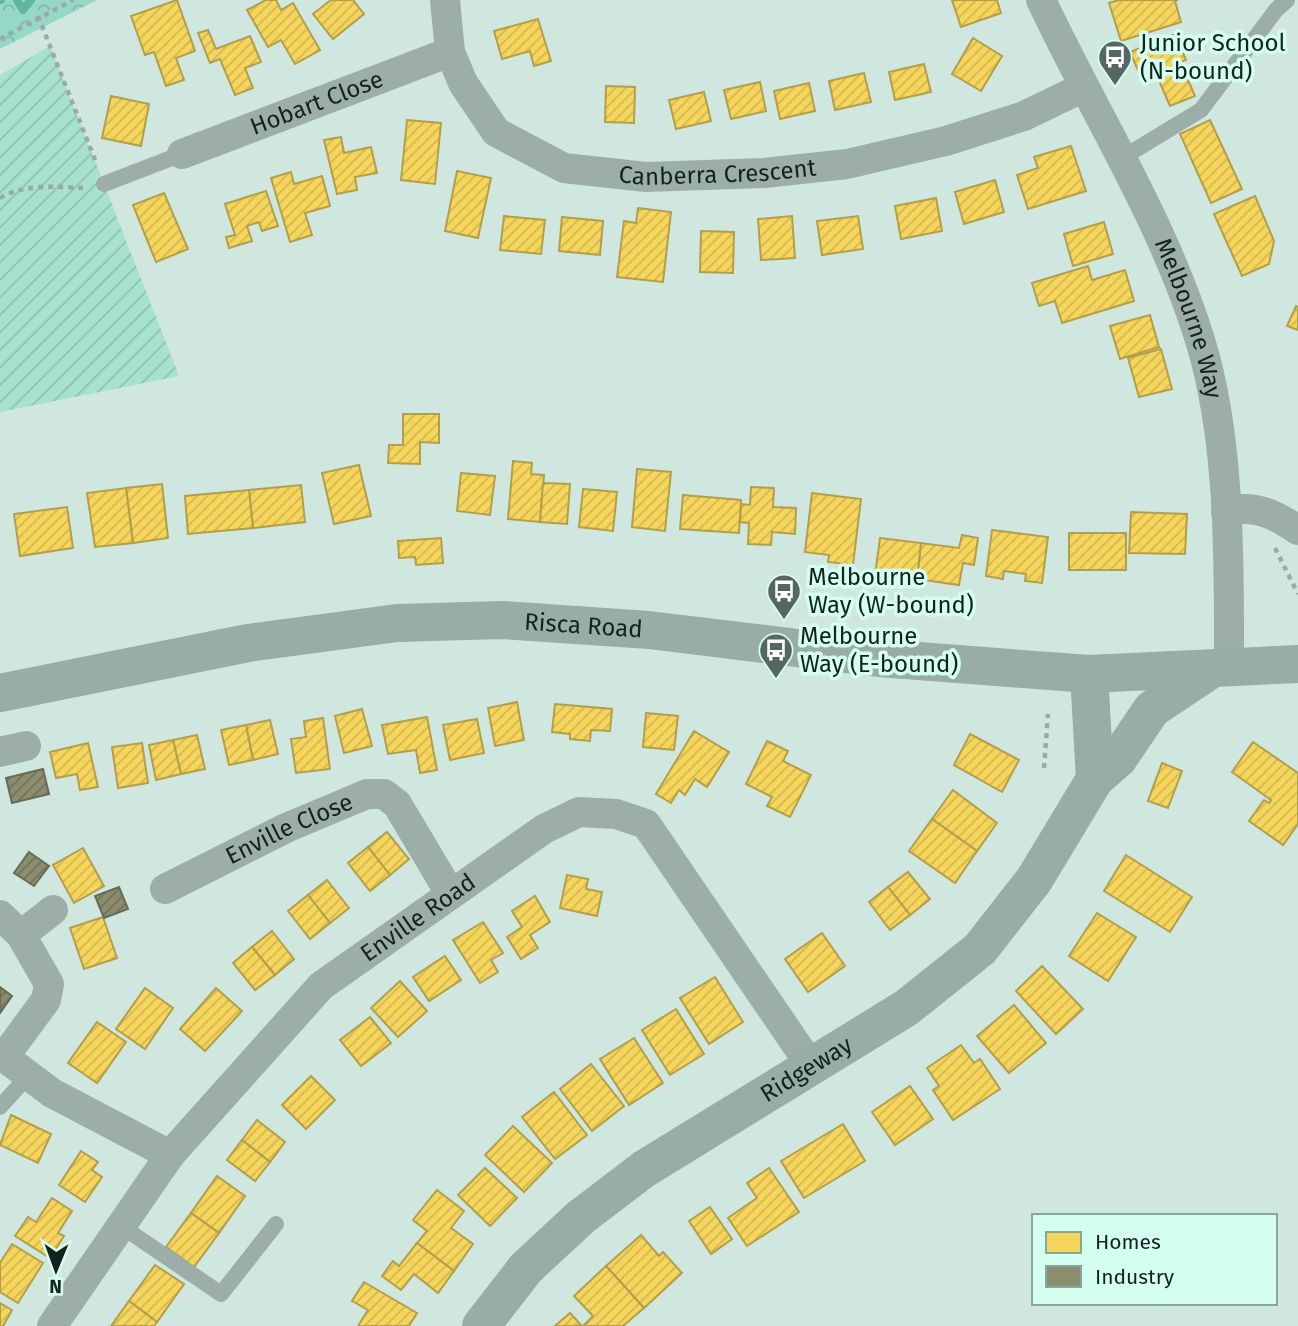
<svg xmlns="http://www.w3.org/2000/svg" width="1298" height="1326" font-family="'Fira Sans',sans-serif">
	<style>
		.forest { fill: url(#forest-crowns) }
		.garden { fill: url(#garden-furrows) }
		.homes { fill: url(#homes-hatch); stroke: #b29f49; stroke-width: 2 }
		.industry { fill: url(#industry-hatch); stroke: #686c56; stroke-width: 2 }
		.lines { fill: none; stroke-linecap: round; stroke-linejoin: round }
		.stream { stroke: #62b5a0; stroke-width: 8 }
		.path { stroke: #9aaaa4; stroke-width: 4.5; stroke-dasharray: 5 5; stroke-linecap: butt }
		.lane { stroke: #9dada9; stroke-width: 16 }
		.street { stroke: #9dada9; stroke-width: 30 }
		.secondary { stroke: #99aca6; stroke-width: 38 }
		.labels { text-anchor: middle; stroke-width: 7; stroke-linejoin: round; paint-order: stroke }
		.poi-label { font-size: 24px; fill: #13221e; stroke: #d4fef0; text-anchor: start }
		.street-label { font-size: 24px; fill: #13221e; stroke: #d4fef0 }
	</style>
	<defs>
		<pattern id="forest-crowns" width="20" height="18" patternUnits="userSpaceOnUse" patternTransform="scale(1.75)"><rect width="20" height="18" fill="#96d8c6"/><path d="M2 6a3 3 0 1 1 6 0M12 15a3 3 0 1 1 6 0" fill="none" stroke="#80b9aa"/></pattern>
		<pattern id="garden-furrows" width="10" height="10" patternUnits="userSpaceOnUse" patternTransform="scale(1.75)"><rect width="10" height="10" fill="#a7e1d0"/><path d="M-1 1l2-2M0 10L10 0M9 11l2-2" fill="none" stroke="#8fc1b2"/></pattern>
		<pattern id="homes-hatch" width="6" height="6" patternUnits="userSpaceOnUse" patternTransform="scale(1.75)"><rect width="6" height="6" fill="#f6d55c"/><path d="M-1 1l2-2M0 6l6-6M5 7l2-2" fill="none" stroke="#d2b750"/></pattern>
		<pattern id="industry-hatch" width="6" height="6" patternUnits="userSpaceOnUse" patternTransform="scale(1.75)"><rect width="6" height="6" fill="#8c8c6e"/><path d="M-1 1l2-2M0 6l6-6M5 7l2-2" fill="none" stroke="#71725a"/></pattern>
	</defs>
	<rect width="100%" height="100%" fill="#d0e7e0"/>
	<polygon class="forest" points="0,0 97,0 0,49"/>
	<polygon class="garden" points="50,46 179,376 0,412 0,75"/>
	<g class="homes">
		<polygon points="177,0 195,51 176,58 184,80 166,86 154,52 145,55 131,16"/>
		<polygon points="266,0 276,0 281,10 293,3 320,50 295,64 281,40 268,47 247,10"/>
		<polygon points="331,0 353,0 364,14 333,39 313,14"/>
		<polygon points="952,0 997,0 1001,13 961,27"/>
		<polygon points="1119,0 1178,0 1175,1 1181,22 1121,41 1109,3"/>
		<polygon points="538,19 551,61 534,66 530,51 502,59 494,31"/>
		<polygon points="208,30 216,49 250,36 261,62 245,68 253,88 235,95 220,59 210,63 198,33"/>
		<polygon points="1175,34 1186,60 1180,62 1195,96 1170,106 1157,76 1143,82 1130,52"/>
		<polygon points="973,38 1002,56 981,91 952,74"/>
		<polygon points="924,64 931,92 895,100 889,72"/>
		<polygon points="864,73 871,102 835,110 829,81"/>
		<polygon points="760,82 766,111 731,119 724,90"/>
		<polygon points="809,83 815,111 780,119 774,91"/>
		<polygon points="606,86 635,87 634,123 605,122"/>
		<polygon points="704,92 711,121 676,129 669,100"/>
		<polygon points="111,96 149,104 141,146 102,138"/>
		<polygon points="407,120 441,123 435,184 401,180"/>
		<polygon points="1210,120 1242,189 1211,203 1180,134"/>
		<polygon points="341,137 344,153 371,147 377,173 355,177 357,190 337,194 324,140"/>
		<polygon points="1071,146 1086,191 1028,209 1017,175 1038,168 1034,157"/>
		<polygon points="457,171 491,178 478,238 445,231"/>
		<polygon points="291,172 294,184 322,176 330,206 305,213 312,235 290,242 271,178"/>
		<polygon points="995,180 1004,212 964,224 955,192"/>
		<polygon points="266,191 278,226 262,231 259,222 247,226 252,241 229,248 226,237 235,235 225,204"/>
		<polygon points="164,193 188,249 156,262 133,205"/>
		<polygon points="1255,196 1274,241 1269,264 1242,276 1214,214"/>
		<polygon points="936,198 942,231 901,239 895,206"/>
		<polygon points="638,208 671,212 663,282 617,277 624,221 636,223"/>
		<polygon points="504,216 545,220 541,254 500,250"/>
		<polygon points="792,216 795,258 761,260 758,219"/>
		<polygon points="858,216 863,249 822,255 817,221"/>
		<polygon points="562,217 603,221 600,255 559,251"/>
		<polygon points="1104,222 1113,254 1073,266 1064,234"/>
		<polygon points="701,231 734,232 733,273 700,272"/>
		<polygon points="1088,266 1092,280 1125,270 1134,301 1062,323 1055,301 1039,306 1032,283"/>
		<polygon points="1296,306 1298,307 1298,330 1287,326"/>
		<polygon points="1150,315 1159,347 1120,359 1110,326"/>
		<polygon points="1161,349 1172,389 1139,397 1128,358"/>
		<polygon points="403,414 439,414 439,443 420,442 420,464 388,463 389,445 403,445"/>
		<polygon points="513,461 532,463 531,474 544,475 540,522 508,519"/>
		<polygon points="359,465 371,516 334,524 322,473"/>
		<polygon points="637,469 671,472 665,531 632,527"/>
		<polygon points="461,473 495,476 490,515 457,511"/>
		<polygon points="543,483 570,484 567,524 540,522"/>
		<polygon points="162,484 168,538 133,543 126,488"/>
		<polygon points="301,485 305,522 253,528 249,490"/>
		<polygon points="751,487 774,488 773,507 796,508 795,534 772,532 771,545 748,544 749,523 740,522 741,504 750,505"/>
		<polygon points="126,488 133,543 95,547 87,493"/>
		<polygon points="583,489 617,492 613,531 579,527"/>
		<polygon points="249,490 253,528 188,534 185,496"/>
		<polygon points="812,493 861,499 853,565 828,562 829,555 805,552"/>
		<polygon points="683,495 741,500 739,533 680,529"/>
		<polygon points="67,507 73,548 20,556 14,514"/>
		<polygon points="1131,512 1187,514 1185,554 1129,553"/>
		<polygon points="992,530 1048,537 1042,583 1025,581 1026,574 1004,571 1003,579 986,576"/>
		<rect x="1069" y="533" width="57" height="37"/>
		<polygon points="962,535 978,538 974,565 963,563 959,585 917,579 921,543 959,548"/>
		<polygon points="441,538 443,563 416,565 415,557 399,558 398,541"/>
		<polygon points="880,538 921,543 917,579 875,575"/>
		<polygon points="517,702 524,740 495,746 488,708"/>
		<polygon points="555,704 612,709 610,731 591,730 590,741 570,739 570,734 552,732"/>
		<polygon points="362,709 372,746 344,753 335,716"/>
		<polygon points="646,713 678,716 674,750 643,747"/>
		<polygon points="427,717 437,770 420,773 416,750 388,754 382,725"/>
		<polygon points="323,718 330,769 296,773 291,739 306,737 304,721"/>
		<polygon points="477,719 484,753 450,760 443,725"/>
		<polygon points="270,720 278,754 253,760 246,725"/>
		<polygon points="246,725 253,760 229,765 221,730"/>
		<polygon points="694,731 729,752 707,787 695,779 685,795 679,790 671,803 656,794"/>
		<polygon points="970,734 1019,760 1002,792 954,765"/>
		<polygon points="197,735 205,769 181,774 173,740"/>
		<polygon points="173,740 181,774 156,780 149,745"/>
		<polygon points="767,741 788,751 783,761 811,775 790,817 767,806 772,797 746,784"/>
		<polygon points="1253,742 1298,773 1298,824 1283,845 1249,821 1264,800 1269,803 1271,800 1232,772"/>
		<polygon points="88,743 98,787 80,790 77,774 56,778 50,752"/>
		<polygon points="142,743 148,783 118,788 112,747"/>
		<polygon points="1162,763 1182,771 1168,808 1148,801"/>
		<polygon points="953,790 997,823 977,851 932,819"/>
		<polygon points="932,819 977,851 955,883 909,851"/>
		<polygon points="387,832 409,859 390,875 368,847"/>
		<polygon points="368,847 390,875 370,891 348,863"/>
		<polygon points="83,848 104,886 74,903 53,865"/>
		<polygon points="1126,855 1192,897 1170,932 1104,891"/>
		<polygon points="908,872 930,899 910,915 888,887"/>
		<polygon points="567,875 588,879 586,889 602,892 597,916 560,908"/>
		<polygon points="327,880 349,908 330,923 308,895"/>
		<polygon points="888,887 910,915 890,930 869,902"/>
		<polygon points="308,895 330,923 310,939 288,911"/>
		<polygon points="535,896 550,922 530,935 538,948 521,959 507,937 522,927 512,911"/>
		<polygon points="1097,913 1136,937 1108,981 1069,956"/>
		<polygon points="103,917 117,958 84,969 70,928"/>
		<polygon points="483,922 503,953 491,960 498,972 480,983 453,940"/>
		<polygon points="272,931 294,959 275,975 252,947"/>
		<polygon points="822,933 845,966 808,992 785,959"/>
		<polygon points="252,947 275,975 255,990 233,963"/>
		<polygon points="445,956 461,980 429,1001 413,977"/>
		<polygon points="1042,966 1083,1009 1056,1034 1016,991"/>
		<polygon points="715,977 743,1022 709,1044 680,998"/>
		<polygon points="400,981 427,1011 398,1037 371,1008"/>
		<polygon points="145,988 173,1008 145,1049 116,1029"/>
		<polygon points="216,988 242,1011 205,1051 180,1029"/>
		<polygon points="1014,1005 1046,1043 1009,1073 977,1036"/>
		<polygon points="676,1009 704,1054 670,1075 642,1030"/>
		<polygon points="370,1017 391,1043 361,1066 340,1040"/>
		<polygon points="97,1022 126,1042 97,1083 68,1063"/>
		<polygon points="634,1038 663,1083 629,1105 600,1059"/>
		<polygon points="961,1045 974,1063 980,1059 1000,1089 953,1120 933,1090 939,1086 927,1068"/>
		<polygon points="591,1064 624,1106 592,1131 560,1089"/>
		<polygon points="311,1076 335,1100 306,1129 282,1105"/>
		<polygon points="910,1086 933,1119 895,1145 872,1112"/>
		<polygon points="554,1092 587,1135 555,1159 522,1117"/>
		<polygon points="11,1115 51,1134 38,1163 0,1145"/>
		<polygon points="257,1120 285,1142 270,1162 242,1140"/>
		<polygon points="843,1124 865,1161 804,1198 781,1161"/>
		<polygon points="513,1126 552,1163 524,1192 485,1155"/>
		<polygon points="242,1140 270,1162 255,1181 227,1160"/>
		<polygon points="81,1151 98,1162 92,1170 102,1177 85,1202 59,1185"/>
		<polygon points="485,1168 517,1198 490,1226 458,1195"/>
		<polygon points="769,1168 799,1212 747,1246 728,1218 757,1198 747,1183"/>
		<polygon points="217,1176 245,1196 219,1233 191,1213"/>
		<polygon points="437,1190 464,1211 451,1228 473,1244 454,1271 417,1243 427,1231 413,1220"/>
		<polygon points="52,1198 72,1211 58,1233 64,1236 50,1258 15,1236 28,1217 36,1222"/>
		<polygon points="710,1207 732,1239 711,1254 689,1221"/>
		<polygon points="191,1213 219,1233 194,1267 166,1247"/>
		<polygon points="641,1235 659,1256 663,1252 682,1273 644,1308 606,1266"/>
		<polygon points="417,1243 454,1271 438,1293 414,1274 401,1290 382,1276 393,1261 399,1266"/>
		<polygon points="12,1244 43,1263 18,1303 0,1292 0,1263"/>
		<polygon points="155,1265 184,1284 157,1322 129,1301"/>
		<polygon points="606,1266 644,1308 623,1326 583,1326 593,1316 574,1296"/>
		<polygon points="364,1282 417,1313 409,1326 358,1326 368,1310 352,1301"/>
		<polygon points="129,1301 157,1322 154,1326 111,1326"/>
		<polygon points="0,1303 12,1310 3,1326 0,1326"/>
		<polygon points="570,1313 582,1326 555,1326"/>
	</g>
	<g class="industry">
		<polygon points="43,769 49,794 12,803 6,778"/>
		<polygon points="29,852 49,866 34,886 14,873"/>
		<polygon points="119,887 128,909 104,918 95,896"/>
		<polygon points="0,987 12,996 0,1013"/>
	</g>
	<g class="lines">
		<g class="stream">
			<polyline points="0,0 1,0"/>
			<polyline points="17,0 23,10 31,0"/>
		</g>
		<g class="path">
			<polyline points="38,16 97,165"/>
			<polyline points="0,39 73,0"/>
			<path d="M 0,198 C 25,183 57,187 85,188"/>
			<polyline points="1275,548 1298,594"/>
			<polyline points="1044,768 1048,714"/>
		</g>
		<g class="lane">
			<polyline points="1122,158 1201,110 1276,10 1287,0"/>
			<polyline points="104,184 182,154"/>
			<polyline points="0,1107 29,1075"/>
			<polyline points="121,1226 221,1294 276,1224"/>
		</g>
		<g class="street">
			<path id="s1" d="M 445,0 L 450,52 L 463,83 L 496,132 L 564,168 L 646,177 L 764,173 L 847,164 L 946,141 L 1024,116 L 1082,88"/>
			<path id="s2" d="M 1041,0 C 1094,113 1163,220 1200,340 C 1231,440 1229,564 1229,667"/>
			<path id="s3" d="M 182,154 L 450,52"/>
			<path d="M 1226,512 C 1253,503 1276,515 1298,530"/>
			<polyline points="0,752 26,746"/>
			<path id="s4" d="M 165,889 L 286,828 L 367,794 L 384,794 L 397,804 L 450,893"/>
			<polyline points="0,915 21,935 49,984 46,1000 4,1057"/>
			<polyline points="21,935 53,910"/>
			<polyline points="0,1054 52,1093 170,1155"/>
			<path id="s5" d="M 52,1326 L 170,1155 L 321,986 L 544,829 L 579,812 L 616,814 L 646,824 L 811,1066"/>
		</g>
		<g class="secondary">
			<polyline points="1089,674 1095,779"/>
			<path id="s6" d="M 0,693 L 248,643 L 397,623 L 502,620 L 649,630 L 879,658 L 1089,674 L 1298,664"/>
			<path id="s7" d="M 481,1326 L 526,1268 L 581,1217 L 644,1169 L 906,1008 L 980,949 L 1034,880 L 1095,779 L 1118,759 L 1152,709 L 1209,671"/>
		</g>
	</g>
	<defs>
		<g id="bus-pin" transform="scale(1.75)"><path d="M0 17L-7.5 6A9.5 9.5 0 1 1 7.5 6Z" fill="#556762" stroke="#d4fef0"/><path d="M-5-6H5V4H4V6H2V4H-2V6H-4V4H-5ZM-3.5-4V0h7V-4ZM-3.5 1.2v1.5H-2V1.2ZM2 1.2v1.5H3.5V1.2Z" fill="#fff"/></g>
	</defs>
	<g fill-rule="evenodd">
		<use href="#bus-pin" x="1115" y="57"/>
		<use href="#bus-pin" x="784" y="591"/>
		<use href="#bus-pin" x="776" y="650"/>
	</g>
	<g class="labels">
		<g class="poi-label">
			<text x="1140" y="51">Junior School<tspan x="1140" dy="28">(N-bound)</tspan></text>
			<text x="808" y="585">Melbourne<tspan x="808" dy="28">Way (W-bound)</tspan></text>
			<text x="800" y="644">Melbourne<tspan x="800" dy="28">Way (E-bound)</tspan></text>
		</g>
		<g class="street-label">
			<text dy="8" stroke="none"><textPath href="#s3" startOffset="144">Hobart Close</textPath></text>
			<text dy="8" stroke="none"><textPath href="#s1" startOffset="376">Canberra Crescent</textPath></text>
			<text dy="8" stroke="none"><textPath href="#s2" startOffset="352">Melbourne Way</textPath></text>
			<text dy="8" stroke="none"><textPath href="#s6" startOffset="590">Risca Road</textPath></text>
			<text dy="8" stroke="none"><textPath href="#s4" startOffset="138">Enville Close</textPath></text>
			<text dy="8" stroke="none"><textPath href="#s5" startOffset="553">Enville Road</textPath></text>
			<text dy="8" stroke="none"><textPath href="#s7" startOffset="418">Ridgeway</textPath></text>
		</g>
	</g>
	<rect x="1032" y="1214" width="245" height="91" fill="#d4fef0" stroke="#87a69c" stroke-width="2"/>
	<rect x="1046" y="1232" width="35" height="21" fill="#f6d55c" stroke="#87a69c" stroke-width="2"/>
	<text x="1095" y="1249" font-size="21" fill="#13221e">Homes</text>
	<rect x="1046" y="1266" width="35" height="21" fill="#8c8c6e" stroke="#87a69c" stroke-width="2"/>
	<text x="1095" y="1284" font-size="21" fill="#13221e">Industry</text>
	<g transform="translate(56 1270) rotate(181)" stroke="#d4fef0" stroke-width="5" paint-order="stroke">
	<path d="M0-5L12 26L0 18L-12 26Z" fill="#13221e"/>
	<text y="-10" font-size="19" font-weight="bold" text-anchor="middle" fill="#13221e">N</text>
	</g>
</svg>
